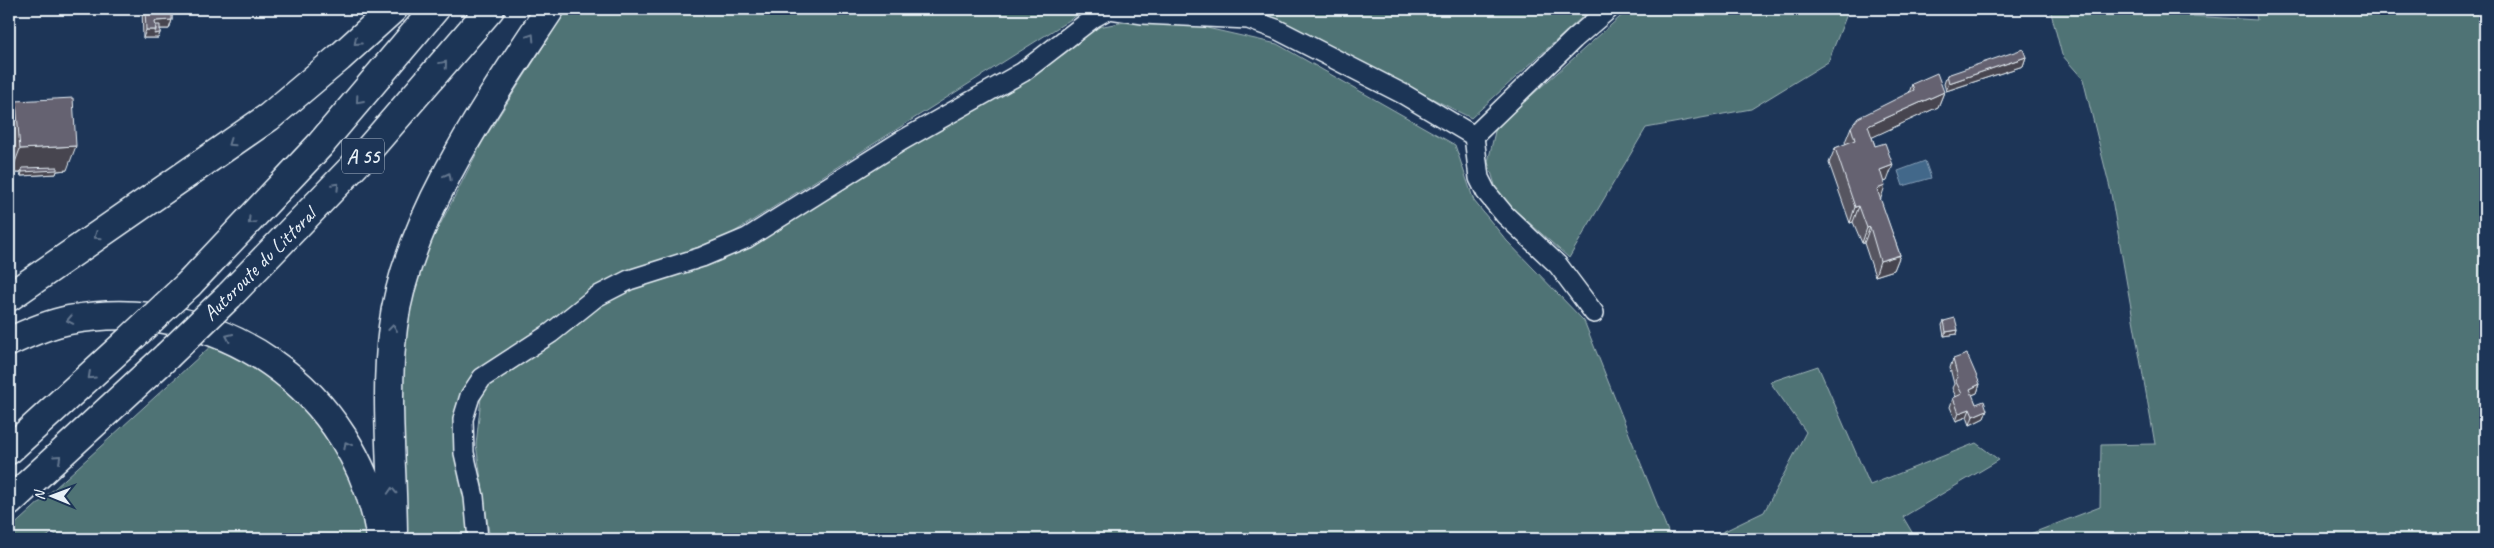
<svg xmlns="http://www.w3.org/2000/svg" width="2494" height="548" font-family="Caveat,sans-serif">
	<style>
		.green { fill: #507374; stroke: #9cb2b6 }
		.water { fill: #42678a; stroke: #849eb6 }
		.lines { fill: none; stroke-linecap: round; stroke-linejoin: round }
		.minor-casing { stroke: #e8f1f8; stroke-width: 22 }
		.motorway-casing { stroke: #e8f1f8; stroke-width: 31 }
		.minor { stroke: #1d3557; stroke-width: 19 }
		.motorway { stroke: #1d3557; stroke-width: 28 }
		.motorway-bridge-casing { stroke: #e8f1f8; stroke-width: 31; stroke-linecap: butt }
		.motorway-bridge { stroke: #1d3557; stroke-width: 28 }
		.wall { fill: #575461; stroke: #e8f1f8 }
		.shaded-wall { fill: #47454f; stroke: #e8f1f8 }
		.building { fill: #656271; stroke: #e8f1f8 }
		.oneway { stroke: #64778f }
		.labels { text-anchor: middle; stroke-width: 4.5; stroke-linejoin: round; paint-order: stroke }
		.shield { fill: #1d3557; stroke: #abb9c8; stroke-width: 1 }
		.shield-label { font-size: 20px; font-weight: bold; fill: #e8f1f8 }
		.street-label { font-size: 21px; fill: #e8f1f8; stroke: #1d3557 }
	</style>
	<rect width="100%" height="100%" fill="#1d3557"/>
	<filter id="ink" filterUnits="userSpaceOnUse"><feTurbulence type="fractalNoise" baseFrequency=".02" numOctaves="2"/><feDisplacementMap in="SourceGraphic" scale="10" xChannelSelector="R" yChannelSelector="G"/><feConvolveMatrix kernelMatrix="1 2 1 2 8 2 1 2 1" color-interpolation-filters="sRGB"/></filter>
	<g filter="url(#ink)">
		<g class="green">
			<polygon points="567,9 1087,9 728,236 602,283 557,318 486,364 460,394 455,417 454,446 470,514 470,539 407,539 398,405 403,334 423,258 483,141"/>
			<polygon points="1254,9 1591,9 1471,118"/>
			<polygon points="1629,9 1849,9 1828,62 1751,109 1646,128 1569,258 1498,195 1488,162 1496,127"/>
			<polygon points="2050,9 2172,9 2175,15 2257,20 2255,9 2485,9 2485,539 2017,539 2100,507 2101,445 2155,444 2110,188 2083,79 2062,55"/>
			<polygon points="1130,21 1185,23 1277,44 1455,145 1474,201 1507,241 1584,321 1671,539 490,539 476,445 482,388 607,298 744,249 1064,54 1098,27"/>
			<polygon points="212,345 250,361 282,384 320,425 348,469 369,539 59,539 53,532 44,539 9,539 9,530"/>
			<polygon points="1818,366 1870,485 1976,443 1999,460 1903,517 1916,539 1708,539 1764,512 1806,432 1770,382"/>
		</g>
		<polygon class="water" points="1925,161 1931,178 1903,186 1898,171"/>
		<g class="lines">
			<g class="minor-casing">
				<g id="minor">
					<polyline points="1110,9 1143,14 1248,19 1276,29 1405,95 1474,136 1574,39 1609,9"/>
					<polyline points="1474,136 1479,178 1486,192 1505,215 1558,265 1594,313"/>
					<polyline points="478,539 474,497 464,453 463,419 470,396 482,378 551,333 596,297 629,280 702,257 747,238 901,141 1023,72 1093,18 1109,9"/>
				</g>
			</g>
			<g class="motorway-casing">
				<g id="motorway">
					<polyline points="189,284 320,145 435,9"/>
					<polyline points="229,296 358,162 490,9"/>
					<polyline points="9,297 269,117 339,58 393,9"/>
					<path d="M 9,342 C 28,333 48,324 69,320 C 217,292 357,389 381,538"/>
					<polyline points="9,450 126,343"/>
					<polyline points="9,502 167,356"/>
					<path d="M 393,539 C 393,469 384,397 393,327 C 407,217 490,100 550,9"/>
				</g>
			</g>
			<use href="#minor" class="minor"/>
			<use href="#motorway" class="motorway"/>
			<g class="motorway-bridge-casing">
				<g id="motorway-bridge">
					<polyline points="126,343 189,284"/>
					<polyline points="167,356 229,296"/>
				</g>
			</g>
			<use href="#motorway-bridge" class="motorway-bridge"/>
		</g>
		<g class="wall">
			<polygon points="142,9 172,9 172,20 169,29 160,29 160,33 158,38 143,38"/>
			<polygon points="2026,57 2023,66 1946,91 1944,84 1947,75"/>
			<polygon points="1912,84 1944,92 1938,107 1872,137 1887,181 1884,182 1880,199 1900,255 1894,270 1875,276 1864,243 1862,243 1853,222 1850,223 1829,163 1835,148 1846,144 1845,142 1851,127 1909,93"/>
			<polygon points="16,101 67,170 57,171 56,174 21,176 20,173 11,173 9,144 9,122"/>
			<polygon points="1944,321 1958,330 1957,334 1944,336 1942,325"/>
			<polygon points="1953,359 1980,384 1977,393 1972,395 1976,404 1987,410 1984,418 1970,425 1967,417 1956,421 1950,407 1953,398 1956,397 1952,388 1954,384 1950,368"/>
		</g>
		<g class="shaded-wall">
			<polygon points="172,20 169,29 154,29 155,21"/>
			<polygon points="146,30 156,30 160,33 158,38 143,38"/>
			<polygon points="2026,57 2023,66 1946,91 1949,83"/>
			<polygon points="1944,92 1938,107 1862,142 1868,126"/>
			<polygon points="76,146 67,170 57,171 56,174 21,176 22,172 22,168 20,173 11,173 20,149"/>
			<polygon points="1893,165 1887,181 1874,185 1880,170"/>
			<polygon points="1885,186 1880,201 1877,189"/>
			<polygon points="1859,206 1853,222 1850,223 1855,207"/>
			<polygon points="1870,227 1864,243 1862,243 1867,228"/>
			<polygon points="1900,255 1894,270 1875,276 1880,261"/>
			<polygon points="1958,330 1957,334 1944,336 1946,332"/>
			<polygon points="1980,384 1977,393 1967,397 1970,389"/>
			<polygon points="1970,409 1967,417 1956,421 1959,413"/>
			<polygon points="1987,410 1984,418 1970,425 1973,416"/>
		</g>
		<g class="building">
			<polygon points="145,9 172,9 172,20 155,21 156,30 146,30"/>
			<polygon points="156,25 160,25 160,33 154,34 156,30"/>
			<polygon points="2023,49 2026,57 1949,83 1947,75"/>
			<polygon points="1937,73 1944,92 1868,126 1875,146 1885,143 1893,165 1880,170 1885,186 1877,189 1900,255 1880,261 1870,227 1867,228 1859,206 1855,207 1835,148 1855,140 1851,127 1858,118 1914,90 1912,84"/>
			<polygon points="73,98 76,146 20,149 16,101"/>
			<polygon points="57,167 57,170 22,172 22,168"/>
			<polygon points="1955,318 1958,330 1946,332 1944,321"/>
			<polygon points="1967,354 1980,384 1970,389 1976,404 1984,401 1987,410 1973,416 1970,409 1959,413 1953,398 1962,394 1955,380 1958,378 1953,359"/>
		</g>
		<defs><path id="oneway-chevron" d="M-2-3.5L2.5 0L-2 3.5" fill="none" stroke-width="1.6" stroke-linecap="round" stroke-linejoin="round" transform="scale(1.25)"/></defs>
		<g class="oneway">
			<use href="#oneway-chevron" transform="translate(531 37) rotate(-57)"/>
			<use href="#oneway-chevron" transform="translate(357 42) rotate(138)"/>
			<use href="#oneway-chevron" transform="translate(444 64) rotate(-50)"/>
			<use href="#oneway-chevron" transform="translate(359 100) rotate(131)"/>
			<use href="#oneway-chevron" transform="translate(231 143) rotate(145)"/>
			<use href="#oneway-chevron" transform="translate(448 176) rotate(-62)"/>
			<use href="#oneway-chevron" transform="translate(336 186) rotate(-46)"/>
			<use href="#oneway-chevron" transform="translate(251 221) rotate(133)"/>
			<use href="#oneway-chevron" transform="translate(97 236) rotate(145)"/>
			<use href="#oneway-chevron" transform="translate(70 320) rotate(169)"/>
			<use href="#oneway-chevron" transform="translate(393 328) rotate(-83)"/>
			<use href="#oneway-chevron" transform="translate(229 337) rotate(-155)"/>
			<use href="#oneway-chevron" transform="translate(91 376) rotate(137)"/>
			<use href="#oneway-chevron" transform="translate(347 445) rotate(-119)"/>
			<use href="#oneway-chevron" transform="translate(58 458) rotate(-42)"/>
			<use href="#oneway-chevron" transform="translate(392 491) rotate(-93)"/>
		</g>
	</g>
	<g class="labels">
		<rect class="shield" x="342" y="138.5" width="42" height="35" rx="4"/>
		<g class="shield-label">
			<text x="363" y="163">A 55</text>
		</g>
		<g class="street-label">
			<text transform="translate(259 264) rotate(-45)" y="7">Autoroute du Littoral</text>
		</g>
	</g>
	<rect width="2494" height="548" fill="none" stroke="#1d3557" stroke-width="30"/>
	<rect x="15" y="15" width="2464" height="518" fill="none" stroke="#e8f1f8" stroke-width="2" filter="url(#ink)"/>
	<g transform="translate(52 496) rotate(271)" stroke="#1d3557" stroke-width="4" paint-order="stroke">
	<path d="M0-4L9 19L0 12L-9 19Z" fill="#e8f1f8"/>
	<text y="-8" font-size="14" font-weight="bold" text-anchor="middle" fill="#e8f1f8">N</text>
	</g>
</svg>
